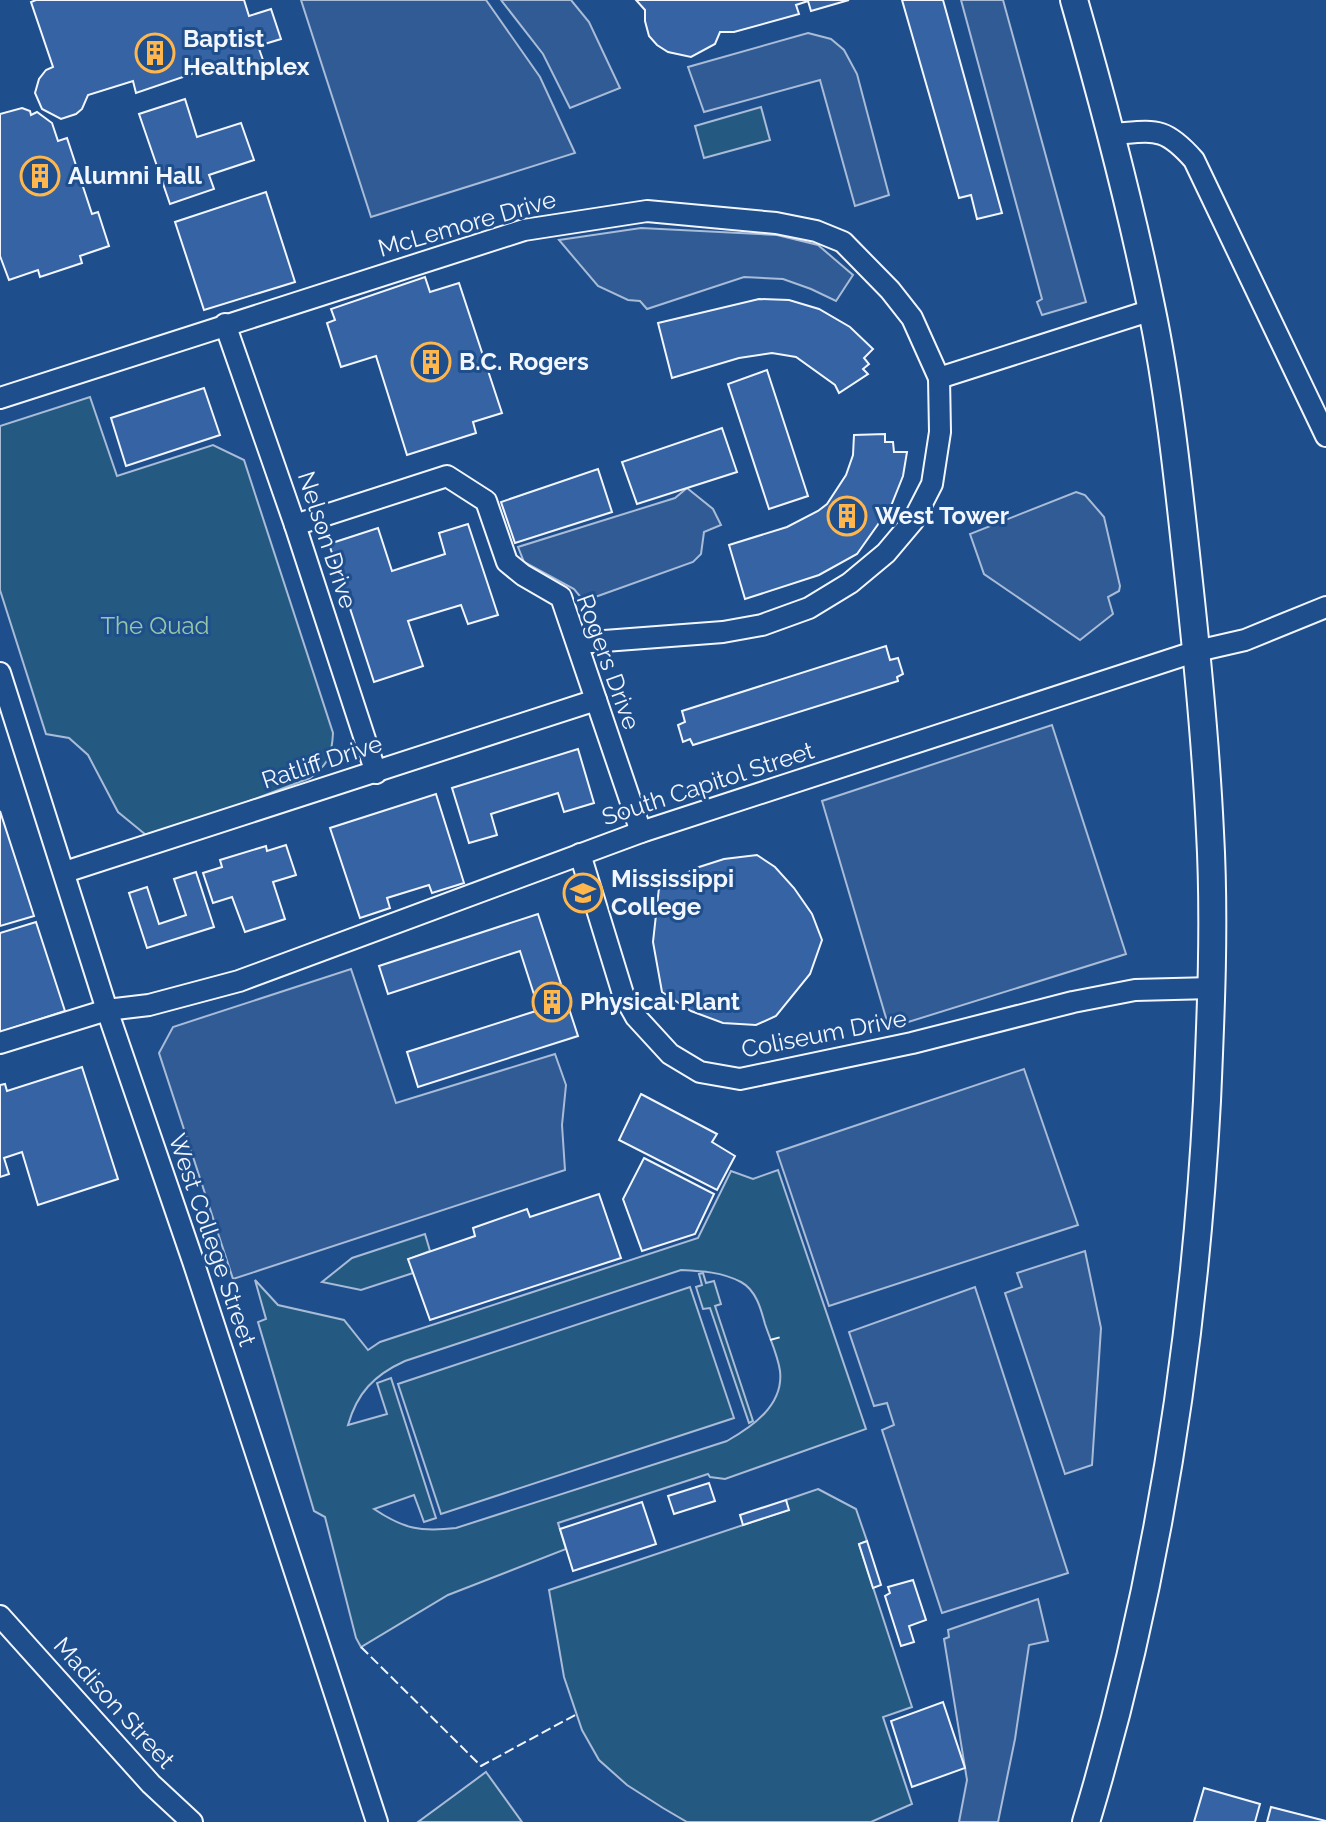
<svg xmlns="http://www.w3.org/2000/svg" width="1326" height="1822" font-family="Raleway,sans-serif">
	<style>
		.green { fill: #245a82; stroke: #a8bbd7; stroke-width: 2; fill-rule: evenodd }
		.parking { fill: #305b95; stroke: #a8bbd7; stroke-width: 2 }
		.building { fill: #3563a3; stroke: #f2f6ff; stroke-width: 2 }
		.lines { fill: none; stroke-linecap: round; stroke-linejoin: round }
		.minor-casing { stroke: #f2f6ff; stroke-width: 24 }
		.major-casing { stroke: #f2f6ff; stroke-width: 30 }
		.minor { stroke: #1f4e8c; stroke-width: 20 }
		.major { stroke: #1f4e8c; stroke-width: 26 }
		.fence { stroke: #f2f6ff; stroke-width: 2; stroke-dasharray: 10 4; stroke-linecap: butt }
		.labels { text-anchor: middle; stroke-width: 6; stroke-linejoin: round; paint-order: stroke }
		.poi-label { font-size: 24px; font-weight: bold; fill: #f2f6ff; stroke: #1f4e8c; text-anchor: start }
		.street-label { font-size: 24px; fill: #f2f6ff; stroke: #1f4e8c }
		.park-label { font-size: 24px; fill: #97c8a6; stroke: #1f4e8c }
	</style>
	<rect width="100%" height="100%" fill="#1f4e8c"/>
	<g class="green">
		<polygon points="761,107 770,140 704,158 695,126"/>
		<path d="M 90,397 L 117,476 L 213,445 L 244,460 L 333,733 C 332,755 328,765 310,778 L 184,826 L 146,835 L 118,812 L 88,755 L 69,738 L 46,734 L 0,590 L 0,426 Z"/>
		<path d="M 778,1170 L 866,1429 L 725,1479 L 710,1477 L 708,1474 L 558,1523 L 566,1549 L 448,1595 L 361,1647 L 356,1638 L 325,1517 L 314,1511 L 258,1322 L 266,1319 L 255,1280 L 278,1305 L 344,1320 L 368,1350 L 380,1342 L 698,1238 L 731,1171 L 753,1179 ZM 681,1270 C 702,1271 722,1272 741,1282 C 756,1290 761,1309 765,1324 C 770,1339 778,1356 780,1371 C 784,1405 752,1427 727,1441 L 456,1528 C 420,1532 404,1529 374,1509 L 414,1495 L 424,1522 L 436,1518 L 391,1378 L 377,1383 L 387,1414 L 348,1425 C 357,1393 374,1375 405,1361 Z"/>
		<polygon points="425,1234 430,1251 409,1259 413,1273 361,1290 322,1282 352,1258"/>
		<polygon points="703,1273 706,1283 714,1281 721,1304 715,1306 753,1421 749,1423 710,1308 703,1309 696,1287 702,1285 699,1274"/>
		<polygon points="690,1287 734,1418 441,1514 398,1384"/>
		<polygon points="818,1489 856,1509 867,1541 859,1544 912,1707 883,1717 912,1804 871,1822 687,1822 663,1808 627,1785 599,1760 582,1730 564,1677 549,1590 788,1510 786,1500"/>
		<polygon points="486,1772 522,1822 418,1822"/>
	</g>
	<g class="parking">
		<polygon points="301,0 486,0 540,77 575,153 371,217"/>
		<polygon points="501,0 571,0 589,22 620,88 570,108 543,54"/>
		<polygon points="961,0 1003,0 1086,302 1042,315 1037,302 1042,299"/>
		<polygon points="808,33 831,39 844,50 857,74 889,195 855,206 820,80 704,112 688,67"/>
		<polygon points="641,228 777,235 818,245 853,275 836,301 811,289 783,279 744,277 647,309 640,301 628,300 598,286 559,240"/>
		<polygon points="687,488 713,509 721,525 704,532 701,554 693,562 584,601 574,589 524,562 518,547 675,498"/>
		<polygon points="1076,492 1085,495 1104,517 1120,586 1119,591 1108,597 1113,614 1080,640 984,574 970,534"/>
		<polygon points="1052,725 1126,954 889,1028 822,801"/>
		<polygon points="351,969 396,1103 555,1054 566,1085 562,1125 565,1170 233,1279 159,1053 173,1027"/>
		<polygon points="1024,1069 1078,1225 829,1306 777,1152"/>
		<polygon points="1085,1251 1101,1328 1092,1465 1065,1474 1005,1293 1022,1287 1017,1273"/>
		<polygon points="975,1287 1068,1573 942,1613 882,1430 894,1425 887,1403 874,1406 849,1332"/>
		<polygon points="1038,1599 1048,1641 1029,1645 1015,1739 998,1822 959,1822 967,1780 944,1639 949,1637 948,1630"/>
	</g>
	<g class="building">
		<polygon points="36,0 244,0 249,16 271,9 281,39 258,46 263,60 224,73 221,64 136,93 133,81 88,95 82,109 76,114 61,119 42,109 35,93 39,79 46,70 53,67 31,2"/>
		<polygon points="636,0 849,0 811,11 808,1 796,5 799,14 734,32 720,32 715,44 691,57 668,52 657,45 649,36 645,21 645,10"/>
		<polygon points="902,0 943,0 1002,213 977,219 971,195 959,198"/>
		<polygon points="185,99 197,137 241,123 254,160 209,175 214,189 170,204 139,114"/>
		<polygon points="22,108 30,111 31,115 37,112 52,123 58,141 67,138 92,214 98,212 109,246 80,256 82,263 40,277 38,270 9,280 0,256 0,114"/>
		<polygon points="266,192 295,282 204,310 175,222"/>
		<polygon points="425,277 430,292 459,283 502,413 473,422 476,433 407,455 376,356 341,367 327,323 335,320 331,309"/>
		<polygon points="759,299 789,300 819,309 850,327 873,349 864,358 869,364 863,369 868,374 839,393 835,385 796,357 772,353 739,358 672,378 658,323"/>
		<polygon points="767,370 808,496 769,509 728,384"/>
		<polygon points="204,388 220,435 126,466 111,418"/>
		<polygon points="722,428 737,472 637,504 622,462"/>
		<polygon points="885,434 885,442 893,442 894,452 907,452 903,476 891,506 857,554 819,575 745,599 729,545 787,527 818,511 827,504 846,475 853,455 854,435"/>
		<polygon points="598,469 612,512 515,543 501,502"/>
		<polygon points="468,524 498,615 468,624 461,605 408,621 423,666 374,682 329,544 378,528 392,571 445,554 439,533"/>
		<polygon points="886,646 890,660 898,658 903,674 897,677 898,681 693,745 690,739 683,742 678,725 685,722 682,711"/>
		<polygon points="578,749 594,803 564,812 558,793 491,814 497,835 469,843 452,788"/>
		<polygon points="436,794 464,883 432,893 429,885 387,898 390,908 360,918 330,828"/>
		<polygon points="0,811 34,916 0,926"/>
		<polygon points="286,845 296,875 273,882 285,919 245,932 232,897 213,903 203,873 222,867 220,860 266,846 267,851"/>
		<polygon points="757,855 775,867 794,888 812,914 822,940 810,974 776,1016 756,1025 723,1023 691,1011 662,992 653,942 659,888 696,868 724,859"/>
		<polygon points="196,872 214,927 147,948 129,893 147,887 159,924 186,915 174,879"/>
		<polygon points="538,914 578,1036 418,1087 407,1052 539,1010 520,951 388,994 379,966"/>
		<polygon points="36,922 65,1011 0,1032 0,933"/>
		<polygon points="82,1067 118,1179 38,1205 22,1152 4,1158 9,1174 0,1177 0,1085 5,1084 7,1091"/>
		<polygon points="641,1094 717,1134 712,1142 735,1156 717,1190 619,1140"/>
		<polygon points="644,1158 714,1194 695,1234 642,1251 623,1199"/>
		<polygon points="599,1194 621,1258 430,1320 408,1259 475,1236 473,1228 527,1209 530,1217"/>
		<polygon points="709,1483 715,1501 674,1514 668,1496"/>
		<polygon points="786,1500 789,1510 743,1525 740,1515"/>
		<polygon points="642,1502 656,1544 573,1571 560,1529"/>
		<polygon points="867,1541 881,1585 873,1588 859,1544"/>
		<polygon points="913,1580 926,1620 909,1626 914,1642 901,1646 885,1596 890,1593 888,1587"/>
		<polygon points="943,1702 965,1768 912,1787 891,1721"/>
		<polygon points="1204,1788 1260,1804 1255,1822 1194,1822"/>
		<polygon points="1271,1807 1326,1821 1326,1822 1267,1822"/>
	</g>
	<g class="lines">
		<g class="minor-casing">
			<g id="minor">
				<path d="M 1113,134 C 1155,131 1164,126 1194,160 L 1326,436"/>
				<polyline points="225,324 295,525 376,773"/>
				<polyline points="939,378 1152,310"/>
				<polyline points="0,398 524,230 647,211 776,223 816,231 843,242 890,290 912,318 939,378 940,432 932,484 913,521 886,553 850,583 809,608 762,625 723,632 578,643"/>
				<polyline points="295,525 447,476 486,501 507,562 523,575 561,597 641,832"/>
				<polyline points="0,673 107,1010 193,1261 377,1822"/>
				<polyline points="580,854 623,994 636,1017 670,1054 700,1072 740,1079 912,1043 1073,1002 1135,990 1212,988"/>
				<polyline points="65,872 596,700"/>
				<polyline points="0,1043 107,1010 149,1005 239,981 641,832 1197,651 1245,640 1326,607"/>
				<polyline points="0,1616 151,1784 192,1822"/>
			</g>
		</g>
		<g class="major-casing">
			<path id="major" d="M 1074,0 C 1103,101 1130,203 1151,306 C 1170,397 1179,490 1189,582 C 1198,665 1206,748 1210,832 C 1215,921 1211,1011 1207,1101 C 1194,1346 1157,1587 1086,1822"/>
		</g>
		<use href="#minor" class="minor"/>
		<use href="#major" class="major"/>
		<g class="fence">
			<polyline points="770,1340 781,1337"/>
			<polyline points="361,1647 481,1766 577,1714"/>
		</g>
	</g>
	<defs>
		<g id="building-ring" transform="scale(2)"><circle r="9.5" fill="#1f4e8c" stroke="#ffb74d" stroke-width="1.5"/><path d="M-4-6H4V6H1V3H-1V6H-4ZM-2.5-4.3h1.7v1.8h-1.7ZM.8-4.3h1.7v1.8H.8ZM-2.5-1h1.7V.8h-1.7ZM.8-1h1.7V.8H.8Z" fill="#ffb74d"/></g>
		<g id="university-ring" transform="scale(2)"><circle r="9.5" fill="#1f4e8c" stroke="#ffb74d" stroke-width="1.5"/><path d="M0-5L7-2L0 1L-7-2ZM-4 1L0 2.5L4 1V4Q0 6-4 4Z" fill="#ffb74d"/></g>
	</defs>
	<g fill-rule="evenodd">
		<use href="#building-ring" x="155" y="53"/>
		<use href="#building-ring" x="40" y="176"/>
		<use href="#building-ring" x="431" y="362"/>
		<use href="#building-ring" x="847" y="516"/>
		<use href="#university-ring" x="583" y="893"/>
		<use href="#building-ring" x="552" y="1002"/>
	</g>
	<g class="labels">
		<g class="poi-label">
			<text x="183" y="47">Baptist<tspan x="183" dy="28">Healthplex</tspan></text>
			<text x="68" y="184">Alumni Hall</text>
			<text x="459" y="370">B.C. Rogers</text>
			<text x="875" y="524">West Tower</text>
			<text x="611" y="887">Mississippi<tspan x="611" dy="28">College</tspan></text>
			<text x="580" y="1010">Physical Plant</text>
		</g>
		<g class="street-label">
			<text transform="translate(467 224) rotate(-16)" y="8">McLemore Drive</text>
			<text transform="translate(327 540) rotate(72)" y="8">Nelson Drive</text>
			<text transform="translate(608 662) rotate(70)" y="8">Rogers Drive</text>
			<text transform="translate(322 762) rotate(-18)" y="8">Ratliff Drive</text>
			<text transform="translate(708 784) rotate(-18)" y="8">South Capitol Street</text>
			<text transform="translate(824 1034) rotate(-11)" y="8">Coliseum Drive</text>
			<text transform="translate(212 1240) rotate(71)" y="8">West College Street</text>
			<text transform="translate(114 1703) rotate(48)" y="8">Madison Street</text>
		</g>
		<g class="park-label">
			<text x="155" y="634">The Quad</text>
		</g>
	</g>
</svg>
